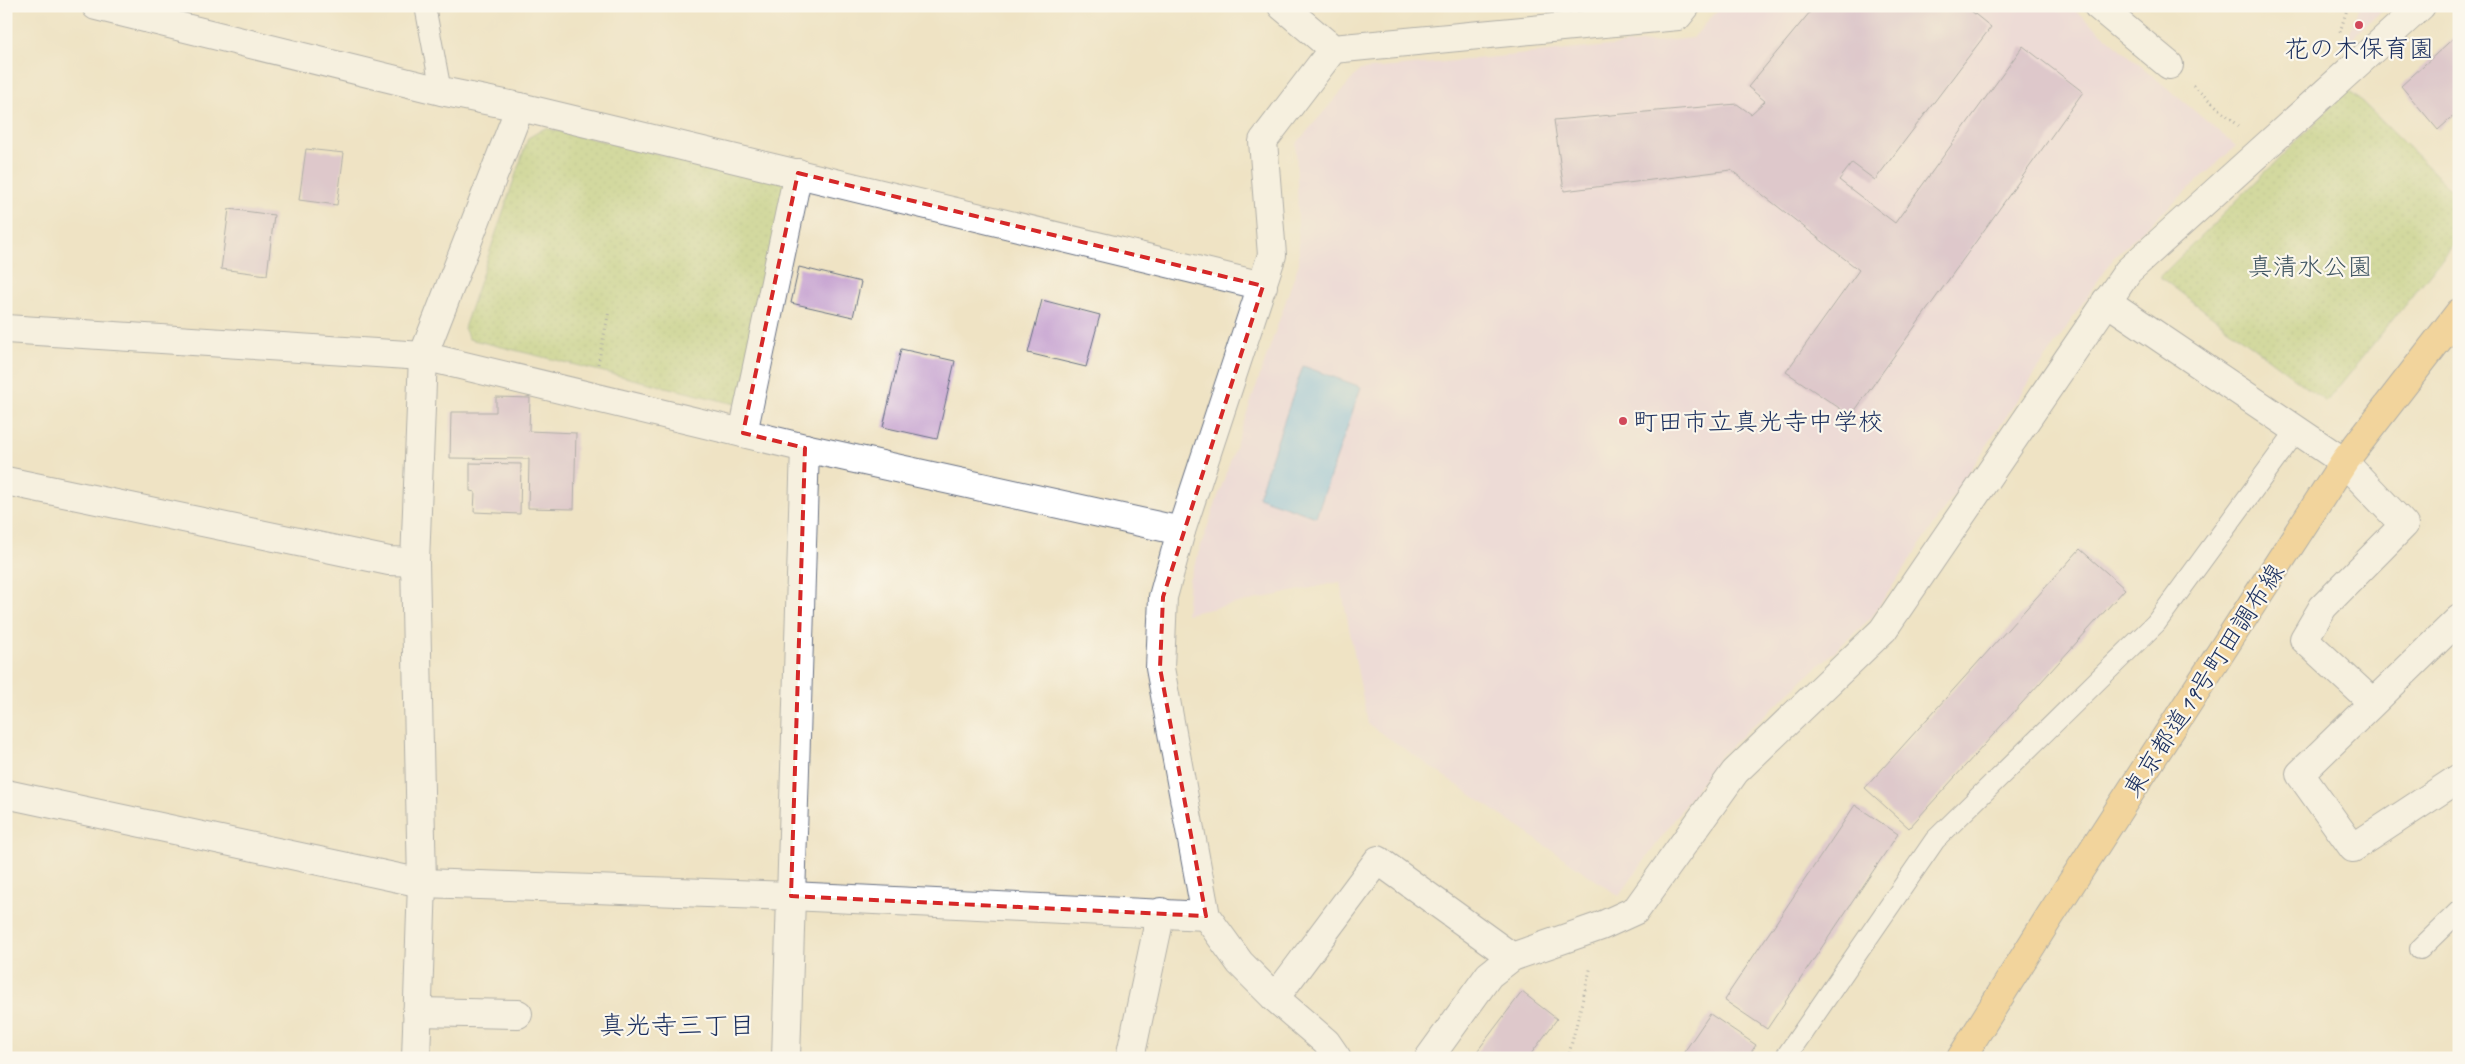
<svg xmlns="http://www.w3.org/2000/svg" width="2465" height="1064" font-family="Caveat,'Klee One',sans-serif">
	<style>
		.built { fill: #ecd1ea }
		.park { fill: url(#park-dots); stroke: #667e68 }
		.water { fill: #78bff0; stroke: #4a77a7 }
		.building { fill: #c9a7d3 }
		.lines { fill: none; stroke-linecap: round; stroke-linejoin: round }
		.service-casing { stroke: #656e82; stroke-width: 22 }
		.minor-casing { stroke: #656e82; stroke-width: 30 }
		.primary-casing { stroke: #656e82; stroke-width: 30 }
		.path { stroke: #656e82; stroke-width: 3; stroke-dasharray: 1 4; stroke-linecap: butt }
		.service { stroke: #fff; stroke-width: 20 }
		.minor { stroke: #fff; stroke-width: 28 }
		.primary { stroke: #f5c16b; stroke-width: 28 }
		.marked { fill: none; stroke: #d62828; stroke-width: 4; stroke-dasharray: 10 6; stroke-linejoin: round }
		.poi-dot { fill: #d1495b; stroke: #fbf7ec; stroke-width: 2 }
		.labels { text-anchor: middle; stroke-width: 4.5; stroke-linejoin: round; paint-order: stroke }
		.poi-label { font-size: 25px; fill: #1b2f5e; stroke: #fbf7ec }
		.park-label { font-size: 25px; fill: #405663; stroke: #fbf7ec }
		.street-label { font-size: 25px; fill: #1b2f5e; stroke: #fbf7ec }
		.neighbourhood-label { font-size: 26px; fill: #1b2f5e; stroke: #fbf7ec }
	</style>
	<defs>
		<pattern id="park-dots" width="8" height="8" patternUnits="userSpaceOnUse" patternTransform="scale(1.25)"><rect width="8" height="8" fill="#b1cc72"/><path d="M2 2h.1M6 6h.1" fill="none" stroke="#8fa661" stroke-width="1.8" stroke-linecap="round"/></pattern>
	</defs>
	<rect width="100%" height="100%" fill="#fbf7ec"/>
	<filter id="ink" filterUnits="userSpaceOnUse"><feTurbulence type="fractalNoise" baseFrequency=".02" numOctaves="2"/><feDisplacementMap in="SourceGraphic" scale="10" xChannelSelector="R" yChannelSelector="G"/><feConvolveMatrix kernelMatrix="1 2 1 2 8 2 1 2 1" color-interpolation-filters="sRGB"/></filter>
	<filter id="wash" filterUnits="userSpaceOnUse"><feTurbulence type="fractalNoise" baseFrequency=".0096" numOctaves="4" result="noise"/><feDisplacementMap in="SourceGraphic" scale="20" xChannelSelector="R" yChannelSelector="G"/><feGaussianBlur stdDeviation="1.12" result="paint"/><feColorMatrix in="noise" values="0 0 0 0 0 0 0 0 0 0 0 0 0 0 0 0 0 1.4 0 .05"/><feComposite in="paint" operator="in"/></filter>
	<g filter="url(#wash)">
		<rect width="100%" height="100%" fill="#efe3c4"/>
		<g class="built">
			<polygon points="1721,6 2070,6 2236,146 2113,258 1871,618 1721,755 1619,896 1368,724 1340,582 1186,614 1189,580 1299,263 1296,144 1360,70 1693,38"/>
			<polygon points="2359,6 2387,6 2346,43"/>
		</g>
		<g class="park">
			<polygon points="2349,89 2459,197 2459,238 2326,402 2160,277"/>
			<polygon points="545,128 787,183 739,405 469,339 464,328 528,138"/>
		</g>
		<polygon class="water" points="1303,366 1361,387 1316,517 1258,497"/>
		<g id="blocks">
			<g class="building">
				<polygon points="1815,6 1965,6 1991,27 1875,180 1852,163 1839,180 1895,223 2023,46 2083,92 1851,416 1786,372 1859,270 1731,170 1564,191 1554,120 1737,104 1751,114 1765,101 1748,87"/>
				<polygon points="2459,33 2459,111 2438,130 2401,86"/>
				<polygon points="306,149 344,153 337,205 299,200"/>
				<polygon points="229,209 274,215 267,275 221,269"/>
				<polygon points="799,267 861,282 853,317 791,303"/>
				<polygon points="1042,300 1100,315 1086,367 1028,353"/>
				<polygon points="901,349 955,361 937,439 883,427"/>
				<polygon points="496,397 530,398 529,431 576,433 574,509 528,508 529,459 450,458 451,412 496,412"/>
				<polygon points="470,463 521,464 520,514 474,512 475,492 470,491"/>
				<polygon points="2080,549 2125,589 1909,828 1865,788"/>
				<polygon points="1855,805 1898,834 1767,1029 1724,1000"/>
				<polygon points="1522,992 1557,1019 1528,1058 1472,1058"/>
				<polygon points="1710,1014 1756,1045 1747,1058 1680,1058"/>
			</g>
		</g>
	</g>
	<g filter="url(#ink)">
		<use href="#blocks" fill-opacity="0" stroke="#656e82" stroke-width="1"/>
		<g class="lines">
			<g class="service-casing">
				<g id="service">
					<polyline points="425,6 441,91"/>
					<polyline points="2420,949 2459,911"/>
					<polyline points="1785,1058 1935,840 2156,623 2297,430"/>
				</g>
			</g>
			<g class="minor-casing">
				<g id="minor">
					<polyline points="96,6 441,91 520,107 1263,286"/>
					<polyline points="1282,6 1333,49 1678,16 1686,6"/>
					<polyline points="2098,6 2169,65"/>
					<polyline points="1333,49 1263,141 1272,255 1181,531 1163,597 1160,668 1206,916 1240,963 1275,998 1326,1042 1337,1058"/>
					<polyline points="2106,301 2344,462 2404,525 2323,607 2304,639 2372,702"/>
					<polyline points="6,329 423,356 805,448 1181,531"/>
					<polyline points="743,433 798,173"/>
					<polyline points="6,481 389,561 415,562"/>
					<polyline points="2459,619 2300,774 2353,848 2459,778"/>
					<polyline points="6,794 422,883 791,896 1206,916"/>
					<polyline points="1275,998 1378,860 1512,957"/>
					<polyline points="417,1012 518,1014"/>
					<polyline points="416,1058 422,883 415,562 423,356 520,107"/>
					<polyline points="786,1058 805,448"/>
					<polyline points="1130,1058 1161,912"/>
					<polyline points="1429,1058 1489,975 1512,957 1601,926 1636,910 1735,772 1883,630 2128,271 2421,6"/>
				</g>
			</g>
			<g class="primary-casing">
				<polyline id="primary" points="1961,1058 2050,916 2344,462 2459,313"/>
			</g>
			<g class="path">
				<polyline points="2340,32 2348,6"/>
				<polyline points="2193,86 2239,126"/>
				<polyline points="598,364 609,311"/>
				<polyline points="1568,1058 1591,966"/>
			</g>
			<use href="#service" class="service"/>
			<use href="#minor" class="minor"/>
			<use href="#primary" class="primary"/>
		</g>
	</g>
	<path d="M0 0H2465V1064H0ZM 798,173 L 1263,286 L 1163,597 L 1160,668 L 1206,916 L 791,896 L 805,448 L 743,433 Z" fill="#efe3c4" fill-opacity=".55" fill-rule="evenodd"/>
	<path class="marked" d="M 798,173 L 1263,286 L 1163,597 L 1160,668 L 1206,916 L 791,896 L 805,448 L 743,433 Z"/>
	<g class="poi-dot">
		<circle cx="2359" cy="25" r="5"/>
		<circle cx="1623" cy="421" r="5"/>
	</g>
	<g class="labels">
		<g class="poi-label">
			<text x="2359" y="57">花の木保育園</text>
			<text x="1633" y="430" text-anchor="start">町田市立真光寺中学校</text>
		</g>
		<g class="park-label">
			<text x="2310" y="275">真清水公園</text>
		</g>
		<g class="street-label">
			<text transform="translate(2203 680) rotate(-57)" y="9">東京都道19号町田調布線</text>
		</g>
		<g class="neighbourhood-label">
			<text x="677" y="1034">真光寺三丁目</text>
		</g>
	</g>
	<rect width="2465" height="1064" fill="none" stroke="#fbf7ec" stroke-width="25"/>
</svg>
